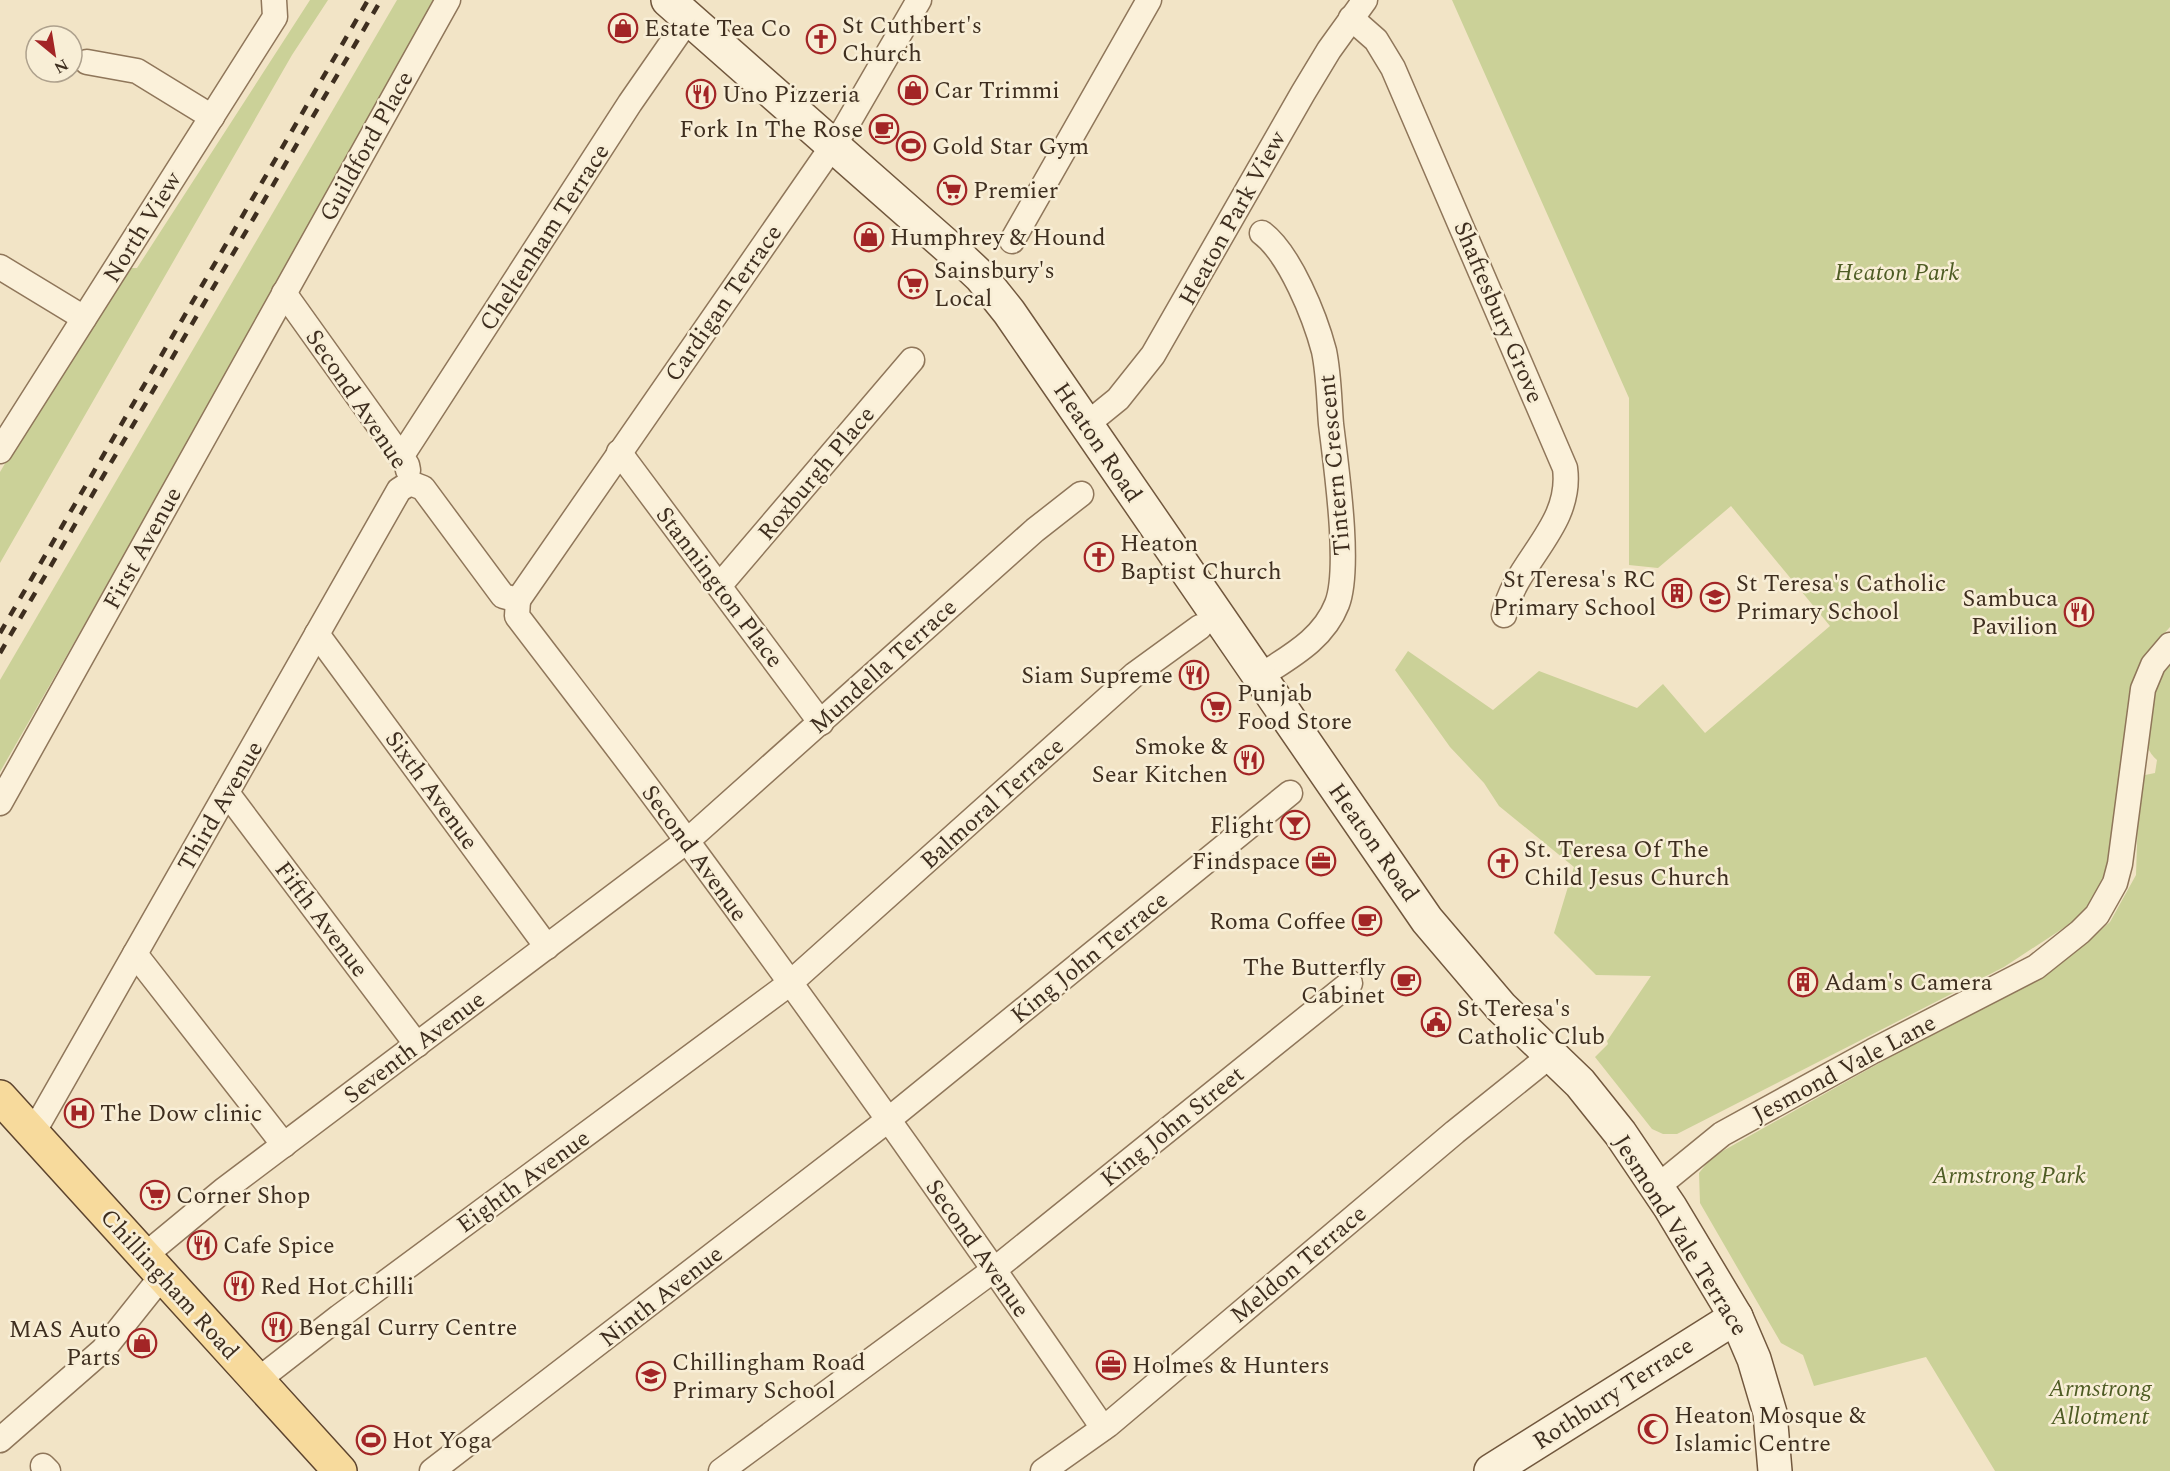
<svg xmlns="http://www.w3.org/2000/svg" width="2170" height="1471" font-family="Spectral,serif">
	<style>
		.green { fill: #cbd198 }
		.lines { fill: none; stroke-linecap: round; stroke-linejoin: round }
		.street-casing { stroke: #8f765a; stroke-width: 27 }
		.secondary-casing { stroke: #71573d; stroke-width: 36 }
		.primary-casing { stroke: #5d442e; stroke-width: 36 }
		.street { stroke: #fbf1da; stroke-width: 24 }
		.secondary { stroke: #fbf1da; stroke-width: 33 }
		.primary { stroke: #f7da9c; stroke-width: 33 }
		.rail { stroke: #3e2e1f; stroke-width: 4.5; stroke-dasharray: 10 10; stroke-linecap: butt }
		.labels { text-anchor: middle; stroke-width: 5; stroke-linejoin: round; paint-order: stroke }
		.poi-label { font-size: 24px; fill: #3e2e1f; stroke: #f8eed6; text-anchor: start }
		.street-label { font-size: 24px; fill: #3e2e1f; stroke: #f8eed6 }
		.park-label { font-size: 24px; font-style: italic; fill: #4e5c24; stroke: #f8eed6 }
	</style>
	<rect width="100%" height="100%" fill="#f2e4c6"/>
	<g class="green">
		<polygon points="310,0 328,0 292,55 0,563 0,472 106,291 128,268 137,268"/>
		<polygon points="397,0 442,0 0,772 0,680"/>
		<polygon points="1452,0 2170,0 2170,627 2145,655 2136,690 2112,867 2097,906 2004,967 1677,1134 1663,1134 1652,1129 1595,1057 1608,1044 1607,1041 1651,976 1596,975 1554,933 1574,867 1499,806 1484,783 1450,747 1395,670 1408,651 1493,710 1539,671 1637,708 1663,684 1705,733 1830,626 1731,506 1658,568 1629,565 1629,398"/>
		<path d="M 2170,661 L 2170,1471 L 1995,1471 L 1926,1357 L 1814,1386 L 1803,1355 L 1781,1343 L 1700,1203 L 1699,1173 L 1712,1157 L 2045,970 L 2094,936 L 2110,922 L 2136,875 L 2139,782 L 2145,775 L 2155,773 L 2157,760 C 2131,739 2150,682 2170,661 Z"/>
	</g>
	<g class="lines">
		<g class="street-casing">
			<g id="street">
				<path d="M 1351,18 L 1376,40 L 1393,68 L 1565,468 C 1573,527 1515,561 1504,615"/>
				<polyline points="87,62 137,71 212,117"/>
				<polyline points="1012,241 1149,0"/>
				<polyline points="0,267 84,318"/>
				<polyline points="284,293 407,465 408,470"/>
				<polyline points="1086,425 1118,399 1153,355 1303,93 1329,50 1365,0"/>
				<polyline points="0,451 275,17 274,0"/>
				<polyline points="619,452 821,723"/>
				<polyline points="401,457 630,103 689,18"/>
				<polyline points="410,483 423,488 503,596 518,600"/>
				<polyline points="720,585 912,360"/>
				<path d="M 518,600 L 517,616 C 574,691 632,765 687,841 C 829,1034 968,1230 1103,1428"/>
				<polyline points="518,600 845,128 919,0"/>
				<polyline points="317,634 547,947"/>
				<path d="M 1259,677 C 1289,657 1323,640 1337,604 C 1351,568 1336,466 1331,424 C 1329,400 1329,375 1324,351 C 1315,317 1290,254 1262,233"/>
				<polyline points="227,793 417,1045"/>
				<polyline points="0,803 448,0"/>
				<polyline points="135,954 284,1145"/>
				<polyline points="33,1133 399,490 410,483"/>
				<polyline points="1657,1187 1722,1134 1873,1051 2036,967 2080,932 2097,915 2115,883 2120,864 2143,689 2153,665 2170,645"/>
				<polyline points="144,1256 225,1189 687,841 1035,530 1081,494"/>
				<polyline points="258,1380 339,1317 789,984 1134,675 1200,627"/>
				<polyline points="0,1440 103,1350 162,1276"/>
				<polyline points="43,1466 48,1471"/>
				<polyline points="432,1471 888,1120 1290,793"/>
				<polyline points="721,1471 995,1269 1350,983"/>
				<polyline points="1043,1471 1108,1425 1455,1132 1551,1055"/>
			</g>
		</g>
		<g class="secondary-casing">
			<g id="secondary">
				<polyline points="668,0 964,261 981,277 1009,312 1427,920 1501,1007 1580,1083 1620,1133 1670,1207 1736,1317 1754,1359 1770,1413 1775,1471"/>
				<polyline points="1491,1471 1736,1317"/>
			</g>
		</g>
		<g class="primary-casing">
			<polyline id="primary" points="0,1097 340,1471"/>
		</g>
		<use href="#street" class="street"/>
		<use href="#secondary" class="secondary"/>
		<use href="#primary" class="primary"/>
		<g class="rail">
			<polyline points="0,633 368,0"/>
			<polyline points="0,653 381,0"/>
		</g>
	</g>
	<defs>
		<g id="shop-ring" transform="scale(1.5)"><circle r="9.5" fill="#f8eed6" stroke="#a32526" stroke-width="1.5"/><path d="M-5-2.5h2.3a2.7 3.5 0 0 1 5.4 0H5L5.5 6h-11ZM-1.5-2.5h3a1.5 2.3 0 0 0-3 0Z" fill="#a32526"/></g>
		<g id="church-ring" transform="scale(1.5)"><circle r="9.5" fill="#f8eed6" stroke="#a32526" stroke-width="1.5"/><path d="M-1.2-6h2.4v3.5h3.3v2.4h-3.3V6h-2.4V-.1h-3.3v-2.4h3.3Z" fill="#a32526"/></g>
		<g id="restaurant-ring" transform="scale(1.5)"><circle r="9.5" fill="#f8eed6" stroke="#a32526" stroke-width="1.5"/><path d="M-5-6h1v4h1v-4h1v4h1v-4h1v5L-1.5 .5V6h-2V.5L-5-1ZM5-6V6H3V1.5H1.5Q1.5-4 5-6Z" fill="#a32526"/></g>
		<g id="cafe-ring" transform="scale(1.5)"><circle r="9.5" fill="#f8eed6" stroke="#a32526" stroke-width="1.5"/><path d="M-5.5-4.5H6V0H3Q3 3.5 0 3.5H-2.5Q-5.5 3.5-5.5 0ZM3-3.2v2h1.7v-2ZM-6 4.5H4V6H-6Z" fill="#a32526"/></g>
		<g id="stadium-ring" transform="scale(1.5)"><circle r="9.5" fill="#f8eed6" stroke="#a32526" stroke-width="1.5"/><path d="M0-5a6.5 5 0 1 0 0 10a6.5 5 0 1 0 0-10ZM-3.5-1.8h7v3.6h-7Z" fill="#a32526"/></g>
		<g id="supermarket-ring" transform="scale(1.5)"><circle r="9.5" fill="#f8eed6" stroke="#a32526" stroke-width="1.5"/><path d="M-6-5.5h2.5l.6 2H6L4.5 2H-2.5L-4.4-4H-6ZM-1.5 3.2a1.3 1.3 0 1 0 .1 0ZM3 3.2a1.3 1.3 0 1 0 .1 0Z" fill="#a32526"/></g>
		<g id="building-ring" transform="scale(1.5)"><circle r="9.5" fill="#f8eed6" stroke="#a32526" stroke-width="1.5"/><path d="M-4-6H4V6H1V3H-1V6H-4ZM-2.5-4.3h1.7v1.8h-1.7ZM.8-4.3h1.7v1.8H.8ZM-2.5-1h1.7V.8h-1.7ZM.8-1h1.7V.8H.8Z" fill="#a32526"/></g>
		<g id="school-ring" transform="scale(1.5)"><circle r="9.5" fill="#f8eed6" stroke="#a32526" stroke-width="1.5"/><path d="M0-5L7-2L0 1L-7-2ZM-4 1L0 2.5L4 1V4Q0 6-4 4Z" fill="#a32526"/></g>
		<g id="bar-ring" transform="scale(1.5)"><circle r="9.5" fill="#f8eed6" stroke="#a32526" stroke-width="1.5"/><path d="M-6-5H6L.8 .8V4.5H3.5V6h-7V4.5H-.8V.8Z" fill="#a32526"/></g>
		<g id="office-ring" transform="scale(1.5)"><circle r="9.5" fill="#f8eed6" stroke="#a32526" stroke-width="1.5"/><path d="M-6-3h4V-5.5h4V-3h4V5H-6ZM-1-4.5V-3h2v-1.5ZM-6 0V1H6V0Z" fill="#a32526"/></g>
		<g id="civic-ring" transform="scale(1.5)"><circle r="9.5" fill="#f8eed6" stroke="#a32526" stroke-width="1.5"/><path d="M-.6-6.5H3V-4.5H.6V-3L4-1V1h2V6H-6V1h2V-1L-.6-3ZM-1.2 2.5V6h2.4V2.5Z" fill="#a32526"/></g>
		<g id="hospital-ring" transform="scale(1.5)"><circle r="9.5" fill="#f8eed6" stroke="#a32526" stroke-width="1.5"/><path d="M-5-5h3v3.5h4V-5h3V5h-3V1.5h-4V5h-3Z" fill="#a32526"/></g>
		<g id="mosque-ring" transform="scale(1.5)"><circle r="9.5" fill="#f8eed6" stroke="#a32526" stroke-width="1.5"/><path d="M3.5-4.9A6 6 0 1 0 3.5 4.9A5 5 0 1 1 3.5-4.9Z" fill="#a32526"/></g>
	</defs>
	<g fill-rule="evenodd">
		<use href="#shop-ring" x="623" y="28"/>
		<use href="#church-ring" x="821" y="39"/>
		<use href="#shop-ring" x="913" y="90"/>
		<use href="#restaurant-ring" x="701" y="94"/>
		<use href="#cafe-ring" x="884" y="129"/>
		<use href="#stadium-ring" x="911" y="146"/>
		<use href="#supermarket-ring" x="952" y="190"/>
		<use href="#shop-ring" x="869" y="237"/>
		<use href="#supermarket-ring" x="913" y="284"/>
		<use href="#church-ring" x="1099" y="557"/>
		<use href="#building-ring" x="1677" y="593"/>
		<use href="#school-ring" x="1715" y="597"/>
		<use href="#restaurant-ring" x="2079" y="612"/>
		<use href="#restaurant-ring" x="1194" y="675"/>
		<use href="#supermarket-ring" x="1216" y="707"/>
		<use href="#restaurant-ring" x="1249" y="760"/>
		<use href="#bar-ring" x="1295" y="825"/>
		<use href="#office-ring" x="1321" y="861"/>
		<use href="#church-ring" x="1503" y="863"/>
		<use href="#cafe-ring" x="1367" y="921"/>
		<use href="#cafe-ring" x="1406" y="981"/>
		<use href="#building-ring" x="1803" y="982"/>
		<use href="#civic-ring" x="1436" y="1022"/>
		<use href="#hospital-ring" x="79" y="1113"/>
		<use href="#supermarket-ring" x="155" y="1195"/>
		<use href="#restaurant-ring" x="202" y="1245"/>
		<use href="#restaurant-ring" x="239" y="1286"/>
		<use href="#restaurant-ring" x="277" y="1327"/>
		<use href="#shop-ring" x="142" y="1343"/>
		<use href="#office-ring" x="1111" y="1365"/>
		<use href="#school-ring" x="651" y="1376"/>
		<use href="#mosque-ring" x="1653" y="1429"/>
		<use href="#stadium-ring" x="371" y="1440"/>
	</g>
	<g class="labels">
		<g class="poi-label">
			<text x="842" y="33">St Cuthbert's<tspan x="842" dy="28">Church</tspan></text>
			<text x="644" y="36">Estate Tea Co</text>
			<text x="934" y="98">Car Trimmi</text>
			<text x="722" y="102">Uno Pizzeria</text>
			<text x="863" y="137" text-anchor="end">Fork In The Rose</text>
			<text x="932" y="154">Gold Star Gym</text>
			<text x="973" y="198">Premier</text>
			<text x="890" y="245">Humphrey &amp; Hound</text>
			<text x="934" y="278">Sainsbury's<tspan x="934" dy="28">Local</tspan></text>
			<text x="1120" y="551">Heaton<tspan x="1120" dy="28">Baptist Church</tspan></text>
			<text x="1656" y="587" text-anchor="end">St Teresa's RC<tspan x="1656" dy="28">Primary School</tspan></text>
			<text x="1736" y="591">St Teresa's Catholic<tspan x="1736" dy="28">Primary School</tspan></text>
			<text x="2058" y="606" text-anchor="end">Sambuca<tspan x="2058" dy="28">Pavilion</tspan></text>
			<text x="1173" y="683" text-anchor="end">Siam Supreme</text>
			<text x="1237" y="701">Punjab<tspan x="1237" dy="28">Food Store</tspan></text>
			<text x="1228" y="754" text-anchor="end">Smoke &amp;<tspan x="1228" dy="28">Sear Kitchen</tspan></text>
			<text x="1274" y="833" text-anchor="end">Flight</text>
			<text x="1524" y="857">St. Teresa Of The<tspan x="1524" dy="28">Child Jesus Church</tspan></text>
			<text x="1300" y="869" text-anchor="end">Findspace</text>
			<text x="1346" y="929" text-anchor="end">Roma Coffee</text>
			<text x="1385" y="975" text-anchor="end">The Butterfly<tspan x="1385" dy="28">Cabinet</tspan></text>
			<text x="1824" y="990">Adam's Camera</text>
			<text x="1457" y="1016">St Teresa's<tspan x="1457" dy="28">Catholic Club</tspan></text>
			<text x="100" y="1121">The Dow clinic</text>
			<text x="176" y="1203">Corner Shop</text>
			<text x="223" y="1253">Cafe Spice</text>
			<text x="260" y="1294">Red Hot Chilli</text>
			<text x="298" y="1335">Bengal Curry Centre</text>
			<text x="121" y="1337" text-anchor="end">MAS Auto<tspan x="121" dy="28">Parts</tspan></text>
			<text x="672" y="1370">Chillingham Road<tspan x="672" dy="28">Primary School</tspan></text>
			<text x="1132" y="1373">Holmes &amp; Hunters</text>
			<text x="1674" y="1423">Heaton Mosque &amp;<tspan x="1674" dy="28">Islamic Centre</tspan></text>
			<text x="392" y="1448">Hot Yoga</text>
		</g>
		<g class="street-label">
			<text transform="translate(366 146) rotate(-61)" y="8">Guildford Place</text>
			<text transform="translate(1232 218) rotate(-61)" y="8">Heaton Park View</text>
			<text transform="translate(142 227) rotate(-58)" y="8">North View</text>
			<text transform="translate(544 237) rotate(-57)" y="8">Cheltenham Terrace</text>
			<text transform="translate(723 303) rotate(-55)" y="8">Cardigan Terrace</text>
			<text transform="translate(1499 312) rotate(67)" y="8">Shaftesbury Grove</text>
			<text transform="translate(357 399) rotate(56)" y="8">Second Avenue</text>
			<text transform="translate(1098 442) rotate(56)" y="8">Heaton Road</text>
			<text transform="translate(1334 465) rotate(-95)" y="8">Tintern Crescent</text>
			<text transform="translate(816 473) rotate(-50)" y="8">Roxburgh Place</text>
			<text transform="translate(142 548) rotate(-61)" y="8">First Avenue</text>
			<text transform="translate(720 587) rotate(53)" y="8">Stannington Place</text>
			<text transform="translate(883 666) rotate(-42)" y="8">Mundella Terrace</text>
			<text transform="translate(432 790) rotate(54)" y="8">Sixth Avenue</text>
			<text transform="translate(992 803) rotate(-42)" y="8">Balmoral Terrace</text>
			<text transform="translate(220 806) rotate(-60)" y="8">Third Avenue</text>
			<text transform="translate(1374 842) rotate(55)" y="8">Heaton Road</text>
			<text transform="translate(695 853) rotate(54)" y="8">Second Avenue</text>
			<text transform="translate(322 919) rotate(53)" y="8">Fifth Avenue</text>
			<text transform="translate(1089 957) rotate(-39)" y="8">King John Terrace</text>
			<text transform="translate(414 1047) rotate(-37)" y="8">Seventh Avenue</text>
			<text transform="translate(1844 1068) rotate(-28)" y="8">Jesmond Vale Lane</text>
			<text transform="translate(1172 1126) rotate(-39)" y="8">King John Street</text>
			<text transform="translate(523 1181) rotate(-36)" y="8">Eighth Avenue</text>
			<text transform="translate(1681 1235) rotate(58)" y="8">Jesmond Vale Terrace</text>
			<text transform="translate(978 1248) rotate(55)" y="8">Second Avenue</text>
			<text transform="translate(1298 1264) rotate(-40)" y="8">Meldon Terrace</text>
			<text transform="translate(170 1284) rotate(48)" y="8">Chillingham Road</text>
			<text transform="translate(661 1296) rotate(-38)" y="8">Ninth Avenue</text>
			<text transform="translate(1613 1393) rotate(-33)" y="8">Rothbury Terrace</text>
		</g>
		<g class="park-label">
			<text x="1897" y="280">Heaton Park</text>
			<text x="2009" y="1183">Armstrong Park</text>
			<text x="2100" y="1396">Armstrong<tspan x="2100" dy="28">Allotment</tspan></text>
		</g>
	</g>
	<g transform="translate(54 54) rotate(150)"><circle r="28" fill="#f8eed6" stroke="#aea18d" stroke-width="1.5"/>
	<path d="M0-4.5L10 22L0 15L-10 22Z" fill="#a32526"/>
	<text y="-9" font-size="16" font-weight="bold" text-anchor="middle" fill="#3e2e1f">N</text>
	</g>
</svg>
